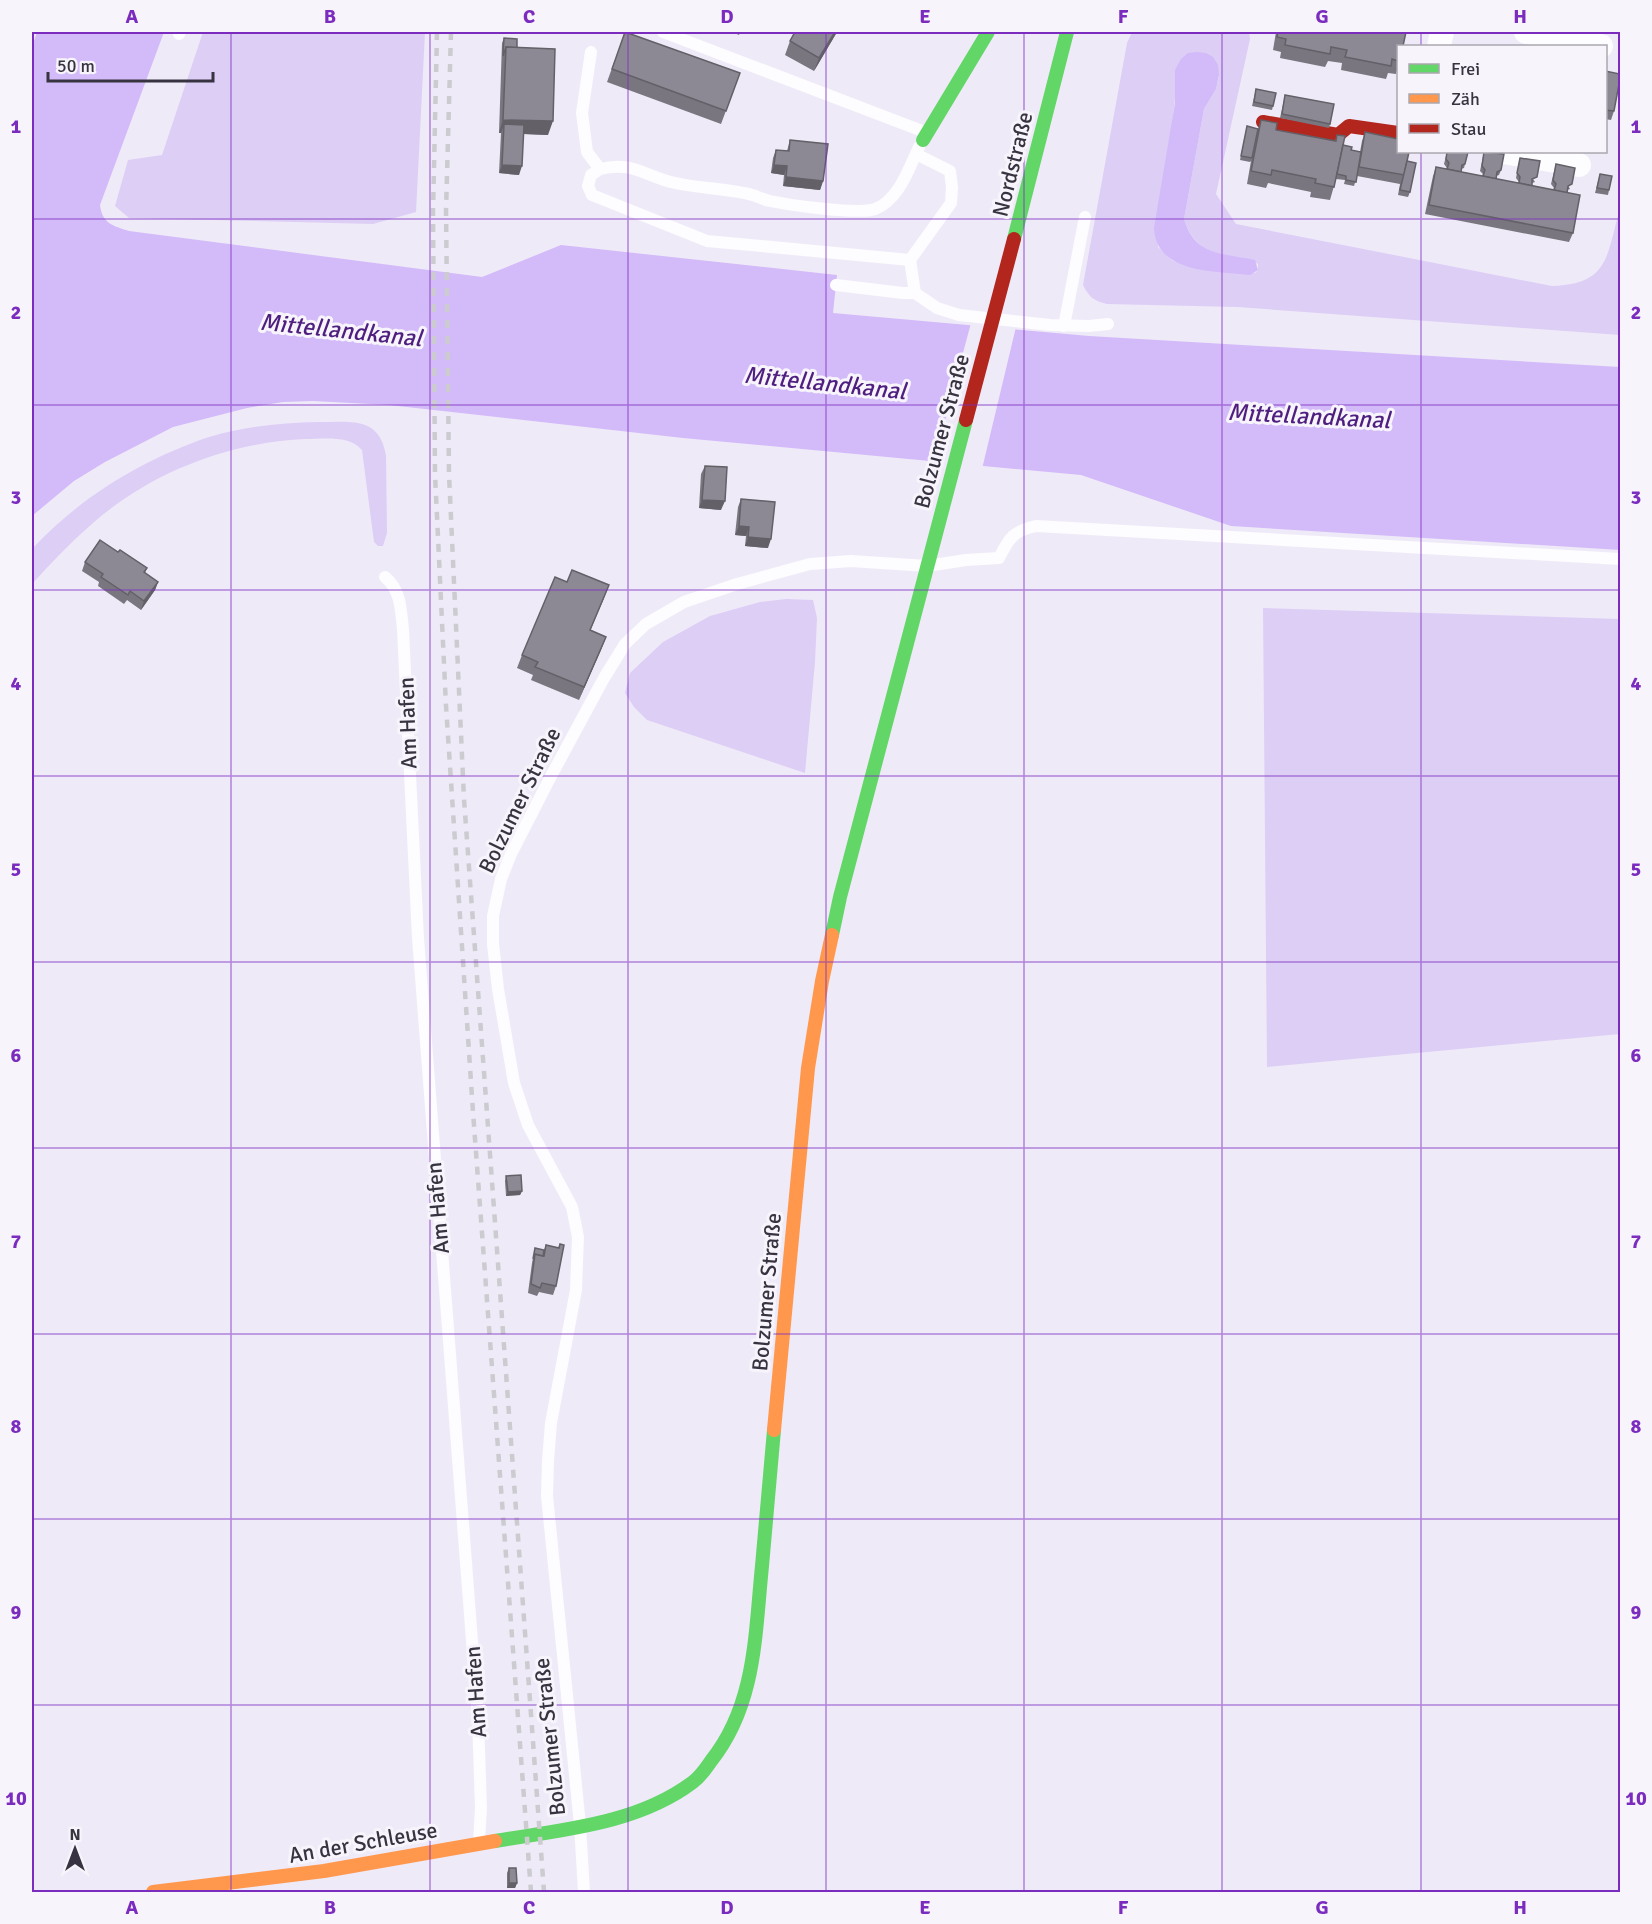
<svg xmlns="http://www.w3.org/2000/svg" width="1652" height="1924" font-family="Signika,sans-serif">
	<style>
		.green { fill: #ddcef6; fill-rule: evenodd }
		.water { fill: #d3baf9 }
		.pier { fill: #efeaf8 }
		.lines { fill: none; stroke-linecap: round; stroke-linejoin: round }
		.lane { stroke: #fdfcfe; stroke-width: 12 }
		.street { stroke: #fdfcfe; stroke-width: 24 }
		.fast { stroke: #63d668; stroke-width: 14 }
		.slow { stroke: #ff974d; stroke-width: 14 }
		.jam { stroke: #b3261e; stroke-width: 14 }
		.rail { stroke: #cccbcf; stroke-width: 4.5; stroke-dasharray: 8 8; stroke-linecap: butt }
		.wall { fill: #79767f }
		.shaded-wall { fill: #636068 }
		.building { fill: #8d8994; stroke: #636068; stroke-width: 1.5 }
		.grid { fill: none; stroke: #7b2cbf; stroke-width: 1.5; stroke-opacity: 0.55 }
		.labels { text-anchor: middle; stroke-width: 6; stroke-linejoin: round; paint-order: stroke }
		.street-label { font-size: 22px; fill: #383340; stroke: #f7f5fb }
		.water-label { font-size: 24px; font-style: italic; fill: #4f1f80; stroke: #f7f5fb }
		.neatline { fill: none; stroke: #7b2cbf; stroke-width: 2 }
		.grid-label { font-size: 20px; text-anchor: middle; font-weight: bold; fill: #7b2cbf }
	</style>
	<rect width="100%" height="100%" fill="#efeaf8"/>
	<g class="green">
		<polygon points="203,32 425,32 416,212 373,224 129,218 115,206 128,160 162,155"/>
		<path d="M 1132,32 L 1249,32 L 1250,39 L 1216,194 L 1236,224 L 1552,286 C 1610,284 1606,256 1620,209 L 1620,335 L 1237,307 L 1107,304 C 1094,301 1089,297 1083,285 L 1127,43 ZM 1217,65 L 1219,76 L 1216,89 L 1204,109 L 1184,219 C 1189,237 1203,251 1221,255 C 1234,258 1246,256 1258,264 L 1258,270 L 1255,273 L 1173,261 L 1158,247 L 1176,90 Z"/>
		<path d="M 318,422 C 351,422 380,416 386,456 L 387,533 L 383,546 L 378,546 L 374,542 L 362,450 C 349,435 325,439 306,439 C 230,442 151,472 93,523 C 71,542 51,563 32,584 L 32,549 C 79,498 143,459 209,437 C 244,426 282,423 318,422 Z"/>
		<polygon points="786,599 813,600 817,618 815,662 805,773 647,720 634,707 625,693 630,673 663,642 710,616 760,602"/>
		<polygon points="1263,608 1620,619 1620,1034 1267,1067"/>
	</g>
	<g class="water">
		<path d="M 37,32 L 164,32 L 100,205 C 102,223 113,226 129,231 L 482,277 L 561,245 L 837,275 L 833,313 L 1089,336 L 1620,367 L 1620,550 L 1231,526 L 1081,475 L 683,438 L 389,405 L 313,401 L 283,402 L 247,408 L 173,427 L 105,462 L 74,481 L 32,516 L 32,47 Z"/>
		<path d="M 1197,52 L 1206,53 L 1213,57 L 1218,65 L 1219,75 L 1216,89 L 1204,109 L 1184,219 C 1195,257 1224,253 1255,260 L 1258,270 L 1250,275 C 1216,271 1156,274 1154,228 L 1175,103 L 1175,70 L 1181,59 L 1188,53 Z"/>
	</g>
	<polygon class="pier" points="971,323 1016,327 982,469 933,465"/>
	<g class="lines">
		<g class="lane">
			<polyline points="663,32 925,132"/>
			<polyline points="179,34 180,32"/>
			<path d="M 591,52 L 582,113 L 587,152 L 600,169 C 632,161 643,175 671,182 C 694,188 720,188 744,193 C 753,194 761,199 770,201 C 790,205 858,215 875,209 C 899,200 909,168 919,147"/>
			<polyline points="600,169 591,175 588,186 592,195 707,241 910,260 951,203 952,187 950,171 916,154"/>
			<polyline points="910,260 915,293 937,308 959,315 1050,325 1089,326 1108,324"/>
			<polyline points="836,285 903,293 915,293"/>
			<polyline points="1064,326 1085,217"/>
			<path d="M 385,577 C 401,590 401,610 403,630 L 418,938 L 478,1719 L 481,1808 L 479,1842"/>
			<path d="M 584,1892 L 580,1825 L 547,1496 L 548,1461 L 551,1423 L 576,1290 L 578,1237 L 572,1207 L 528,1125 L 514,1083 L 498,989 L 493,944 L 493,916 L 501,879 L 511,854 L 551,776 L 604,678 L 625,644 L 646,624 L 684,602 L 737,584 L 810,564 L 851,561 L 927,566 L 966,560 L 999,558 C 1009,538 1013,531 1036,526 L 1620,559"/>
		</g>
		<g class="street">
			<polyline points="1526,32 1601,46"/>
			<polyline points="1439,46 1442,32"/>
			<polyline points="1503,152 1579,165"/>
		</g>
		<g class="fast">
			<polyline points="923,140 988,32"/>
			<polyline points="1014,239 1067,32"/>
			<polyline points="832,935 840,897 966,420"/>
			<path d="M 495,1841 C 561,1830 638,1824 693,1782 C 701,1776 706,1768 711,1761 C 756,1705 755,1634 762,1566 C 766,1521 770,1475 774,1430"/>
		</g>
		<g class="slow">
			<polyline points="774,1430 808,1068 822,981 832,935"/>
			<polyline points="153,1892 324,1871 495,1841"/>
		</g>
		<g class="jam">
			<polyline points="1263,122 1338,135 1349,126 1398,133"/>
			<polyline points="966,420 1014,239"/>
		</g>
		<g class="rail">
			<polyline points="437,32 433,212 435,474 446,706 473,1112 531,1892"/>
			<polyline points="451,32 446,211 449,474 464,799 544,1892"/>
		</g>
	</g>
	<g class="wall">
		<polygon points="625,32 740,73 721,124 607,82"/>
		<polygon points="732,32 740,32 739,35"/>
		<polygon points="837,32 814,71 785,55 790,41"/>
		<polygon points="1276,32 1406,32 1398,46 1398,66 1396,74 1388,73 1386,79 1341,70 1342,63 1328,61 1325,67 1280,58 1281,52 1273,50"/>
		<polygon points="504,38 517,48 548,135 523,134 519,175 499,173 501,133 499,133 502,43"/>
		<polygon points="1605,71 1614,111 1611,120 1605,119"/>
		<polygon points="1256,89 1273,106 1272,110 1252,106"/>
		<polygon points="1285,95 1330,124 1329,128 1280,118"/>
		<polygon points="1261,120 1276,130 1335,141 1337,135 1343,145 1351,150 1360,152 1362,141 1365,132 1407,161 1410,192 1408,197 1398,195 1400,184 1357,176 1354,186 1344,184 1345,180 1336,179 1330,200 1310,197 1311,192 1268,183 1266,188 1247,184 1251,161 1250,162 1240,160 1246,131 1247,126 1258,129"/>
		<polygon points="790,140 823,181 820,190 783,186 784,175 771,173 773,158 776,150 787,151"/>
		<polygon points="1447,152 1468,152 1464,168 1461,169 1461,172 1482,176 1483,174 1480,171 1484,152 1501,170 1499,175 1496,176 1496,179 1518,183 1519,182 1516,178 1520,158 1535,182 1532,183 1532,186 1553,190 1554,188 1551,184 1556,164 1570,189 1567,190 1567,193 1573,233 1569,242 1425,214 1433,176 1436,167 1447,169 1447,168 1444,164"/>
		<polygon points="1600,174 1609,190 1608,195 1595,193"/>
		<polygon points="705,466 721,510 699,508 701,474"/>
		<polygon points="741,499 768,548 745,546 746,536 735,535 738,507"/>
		<polygon points="118,552 147,568 145,573 158,582 155,590 141,610 127,600 124,604 98,586 99,582 82,571 85,562"/>
		<polygon points="604,598 590,630 606,637 579,700 531,680 533,675 517,668 522,655"/>
		<polygon points="506,1176 522,1191 520,1195 506,1196 505,1181"/>
		<polygon points="560,1244 556,1286 553,1295 539,1292 537,1296 528,1293 532,1263 535,1248 544,1250 546,1245 558,1248"/>
		<polygon points="509,1868 517,1883 515,1888 507,1888 507,1873"/>
	</g>
	<g class="shaded-wall">
		<polygon points="835,32 837,32 814,71 819,58"/>
		<polygon points="503,120 553,121 548,135 503,133 504,124 501,133 499,133"/>
		<polygon points="502,165 522,166 519,175 499,173"/>
		<polygon points="774,165 787,166 784,175 771,173"/>
		<polygon points="786,177 823,181 820,190 783,186"/>
		<polygon points="702,500 725,501 721,510 699,508"/>
		<polygon points="739,526 749,527 746,536 735,535"/>
		<polygon points="748,537 771,539 768,548 745,546"/>
		<polygon points="158,582 155,590 141,610 144,601"/>
		<polygon points="609,585 604,598 585,643 590,630"/>
		<polygon points="606,637 601,650 579,700 584,687"/>
		<polygon points="522,1191 520,1195 506,1196 508,1192"/>
		<polygon points="509,1883 517,1883 515,1888 507,1888"/>
	</g>
	<g class="building">
		<polygon points="625,32 740,73 726,111 612,69"/>
		<polygon points="795,32 835,32 819,58 790,41"/>
		<polygon points="1278,32 1406,32 1403,46 1398,46 1398,61 1392,59 1391,66 1345,57 1347,50 1331,47 1330,54 1285,45 1286,39 1277,37"/>
		<polygon points="504,38 517,39 517,48 506,47 503,56"/>
		<polygon points="506,47 555,49 553,121 503,120"/>
		<polygon points="1605,71 1620,74 1620,79 1614,111 1605,110"/>
		<polygon points="1256,89 1276,93 1273,106 1254,102"/>
		<polygon points="1285,95 1334,104 1330,124 1282,114"/>
		<polygon points="1261,120 1277,123 1276,130 1336,141 1337,135 1345,136 1334,187 1315,183 1316,179 1272,170 1271,175 1251,171"/>
		<polygon points="504,124 524,125 522,166 502,165"/>
		<polygon points="1247,126 1258,129 1252,158 1241,156"/>
		<polygon points="1365,132 1398,139 1398,152 1409,152 1404,175 1359,167"/>
		<polygon points="790,140 828,144 823,181 786,177 787,166 774,165 776,150 789,151"/>
		<polygon points="1343,145 1352,147 1351,150 1361,152 1356,182 1346,180 1346,176 1337,174"/>
		<polygon points="1447,152 1468,152 1465,164 1462,165 1461,172 1447,169 1449,163 1446,159"/>
		<polygon points="1484,152 1504,154 1501,170 1497,172 1496,179 1483,176 1485,170 1482,166"/>
		<polygon points="1520,158 1540,161 1537,177 1532,179 1532,186 1519,183 1520,177 1517,173"/>
		<polygon points="1407,161 1416,163 1410,192 1400,190"/>
		<polygon points="1556,164 1575,168 1572,184 1568,186 1567,193 1554,190 1556,184 1553,180"/>
		<polygon points="1436,167 1580,195 1573,233 1429,205"/>
		<polygon points="1600,174 1612,176 1609,190 1597,188"/>
		<polygon points="705,466 727,467 725,501 702,500"/>
		<polygon points="741,499 775,502 771,539 748,537 749,527 739,526"/>
		<polygon points="100,540 118,552 120,550 147,568 144,572 158,582 144,601 130,591 128,595 101,577 103,574 85,562"/>
		<polygon points="572,570 609,585 590,630 606,637 584,687 535,667 538,662 522,655 555,577 567,582"/>
		<polygon points="521,1175 522,1191 508,1192 506,1176"/>
		<polygon points="560,1244 564,1245 556,1286 542,1283 540,1288 531,1284 535,1254 544,1256 546,1245 559,1248"/>
		<polygon points="535,1248 544,1250 543,1256 535,1254 533,1259"/>
		<polygon points="509,1868 516,1868 517,1883 509,1883"/>
	</g>
	<path class="grid" d="M 231,32 L 231,1892M 430,32 L 430,1892M 628,32 L 628,1892M 826,32 L 826,1892M 1024,32 L 1024,1892M 1222,32 L 1222,1892M 1421,32 L 1421,46M 1421,152 L 1421,1892M 32,219 L 1620,219M 32,405 L 1620,405M 32,590 L 1620,590M 32,776 L 1620,776M 32,962 L 1620,962M 32,1148 L 1620,1148M 32,1334 L 1620,1334M 32,1519 L 1620,1519M 32,1705 L 1620,1705"/>
	<g class="labels">
		<g class="street-label">
			<text transform="translate(1012 164) rotate(-76)" y="8">Nordstraße</text>
			<text transform="translate(941 431) rotate(-75)" y="8">Bolzumer Straße</text>
			<text transform="translate(407 723) rotate(-92)" y="8">Am Hafen</text>
			<text transform="translate(519 800) rotate(-64)" y="8">Bolzumer Straße</text>
			<text transform="translate(437 1208) rotate(-95)" y="8">Am Hafen</text>
			<text transform="translate(766 1292) rotate(-85)" y="8">Bolzumer Straße</text>
			<text transform="translate(475 1692) rotate(-94)" y="8">Am Hafen</text>
			<text transform="translate(549 1737) rotate(-96)" y="8">Bolzumer Straße</text>
			<text transform="translate(363 1842) rotate(-10)" y="8">An der Schleuse</text>
		</g>
		<g class="water-label">
			<text transform="translate(341 330) rotate(6)" y="8">Mittellandkanal</text>
			<text transform="translate(825 383) rotate(6)" y="8">Mittellandkanal</text>
			<text transform="translate(1309 416) rotate(3)" y="8">Mittellandkanal</text>
		</g>
	</g>
	<rect width="1652" height="1924" fill="none" stroke="#f7f5fb" stroke-width="66"/>
	<rect x="1397" y="45" width="210" height="108" fill="#f7f5fb" stroke="#aba7b0" stroke-width="1.5"/>
	<rect x="1409" y="64" width="30" height="9" fill="#63d668" stroke="#aba7b0" stroke-width="1.5"/>
	<text x="1451" y="75" font-size="18" fill="#383340">Frei</text>
	<rect x="1409" y="94" width="30" height="9" fill="#ff974d" stroke="#aba7b0" stroke-width="1.5"/>
	<text x="1451" y="105" font-size="18" fill="#383340">Zäh</text>
	<rect x="1409" y="124" width="30" height="9" fill="#b3261e" stroke="#aba7b0" stroke-width="1.5"/>
	<text x="1451" y="135" font-size="18" fill="#383340">Stau</text>
	<g transform="translate(75 1849)" stroke="#f7f5fb" stroke-width="4.5" paint-order="stroke">
	<path d="M0-4.5L10 22L0 15L-10 22Z" fill="#383340"/>
	<text y="-9" font-size="16" font-weight="bold" text-anchor="middle" fill="#383340">N</text>
	</g>
	<path d="M48 72v9h165v-9" fill="none" stroke="#383340" stroke-width="3"/>
	<text x="57" y="72" font-size="18" fill="#383340" stroke="#f7f5fb" stroke-width="4.5" paint-order="stroke">50 m</text>
	<rect x="33" y="33" width="1586" height="1858" class="neatline"/>
	<g class="grid-label">
		<text x="132" y="23">A</text>
		<text x="330" y="23">B</text>
		<text x="529" y="23">C</text>
		<text x="727" y="23">D</text>
		<text x="925" y="23">E</text>
		<text x="1123" y="23">F</text>
		<text x="1322" y="23">G</text>
		<text x="1520" y="23">H</text>
		<text x="16" y="133">1</text>
		<text x="1636" y="133">1</text>
		<text x="16" y="319">2</text>
		<text x="1636" y="319">2</text>
		<text x="16" y="504">3</text>
		<text x="1636" y="504">3</text>
		<text x="16" y="690">4</text>
		<text x="1636" y="690">4</text>
		<text x="16" y="876">5</text>
		<text x="1636" y="876">5</text>
		<text x="16" y="1062">6</text>
		<text x="1636" y="1062">6</text>
		<text x="16" y="1248">7</text>
		<text x="1636" y="1248">7</text>
		<text x="16" y="1433">8</text>
		<text x="1636" y="1433">8</text>
		<text x="16" y="1619">9</text>
		<text x="1636" y="1619">9</text>
		<text x="16" y="1805">10</text>
		<text x="1636" y="1805">10</text>
		<text x="132" y="1914">A</text>
		<text x="330" y="1914">B</text>
		<text x="529" y="1914">C</text>
		<text x="727" y="1914">D</text>
		<text x="925" y="1914">E</text>
		<text x="1123" y="1914">F</text>
		<text x="1322" y="1914">G</text>
		<text x="1520" y="1914">H</text>
	</g>
</svg>
